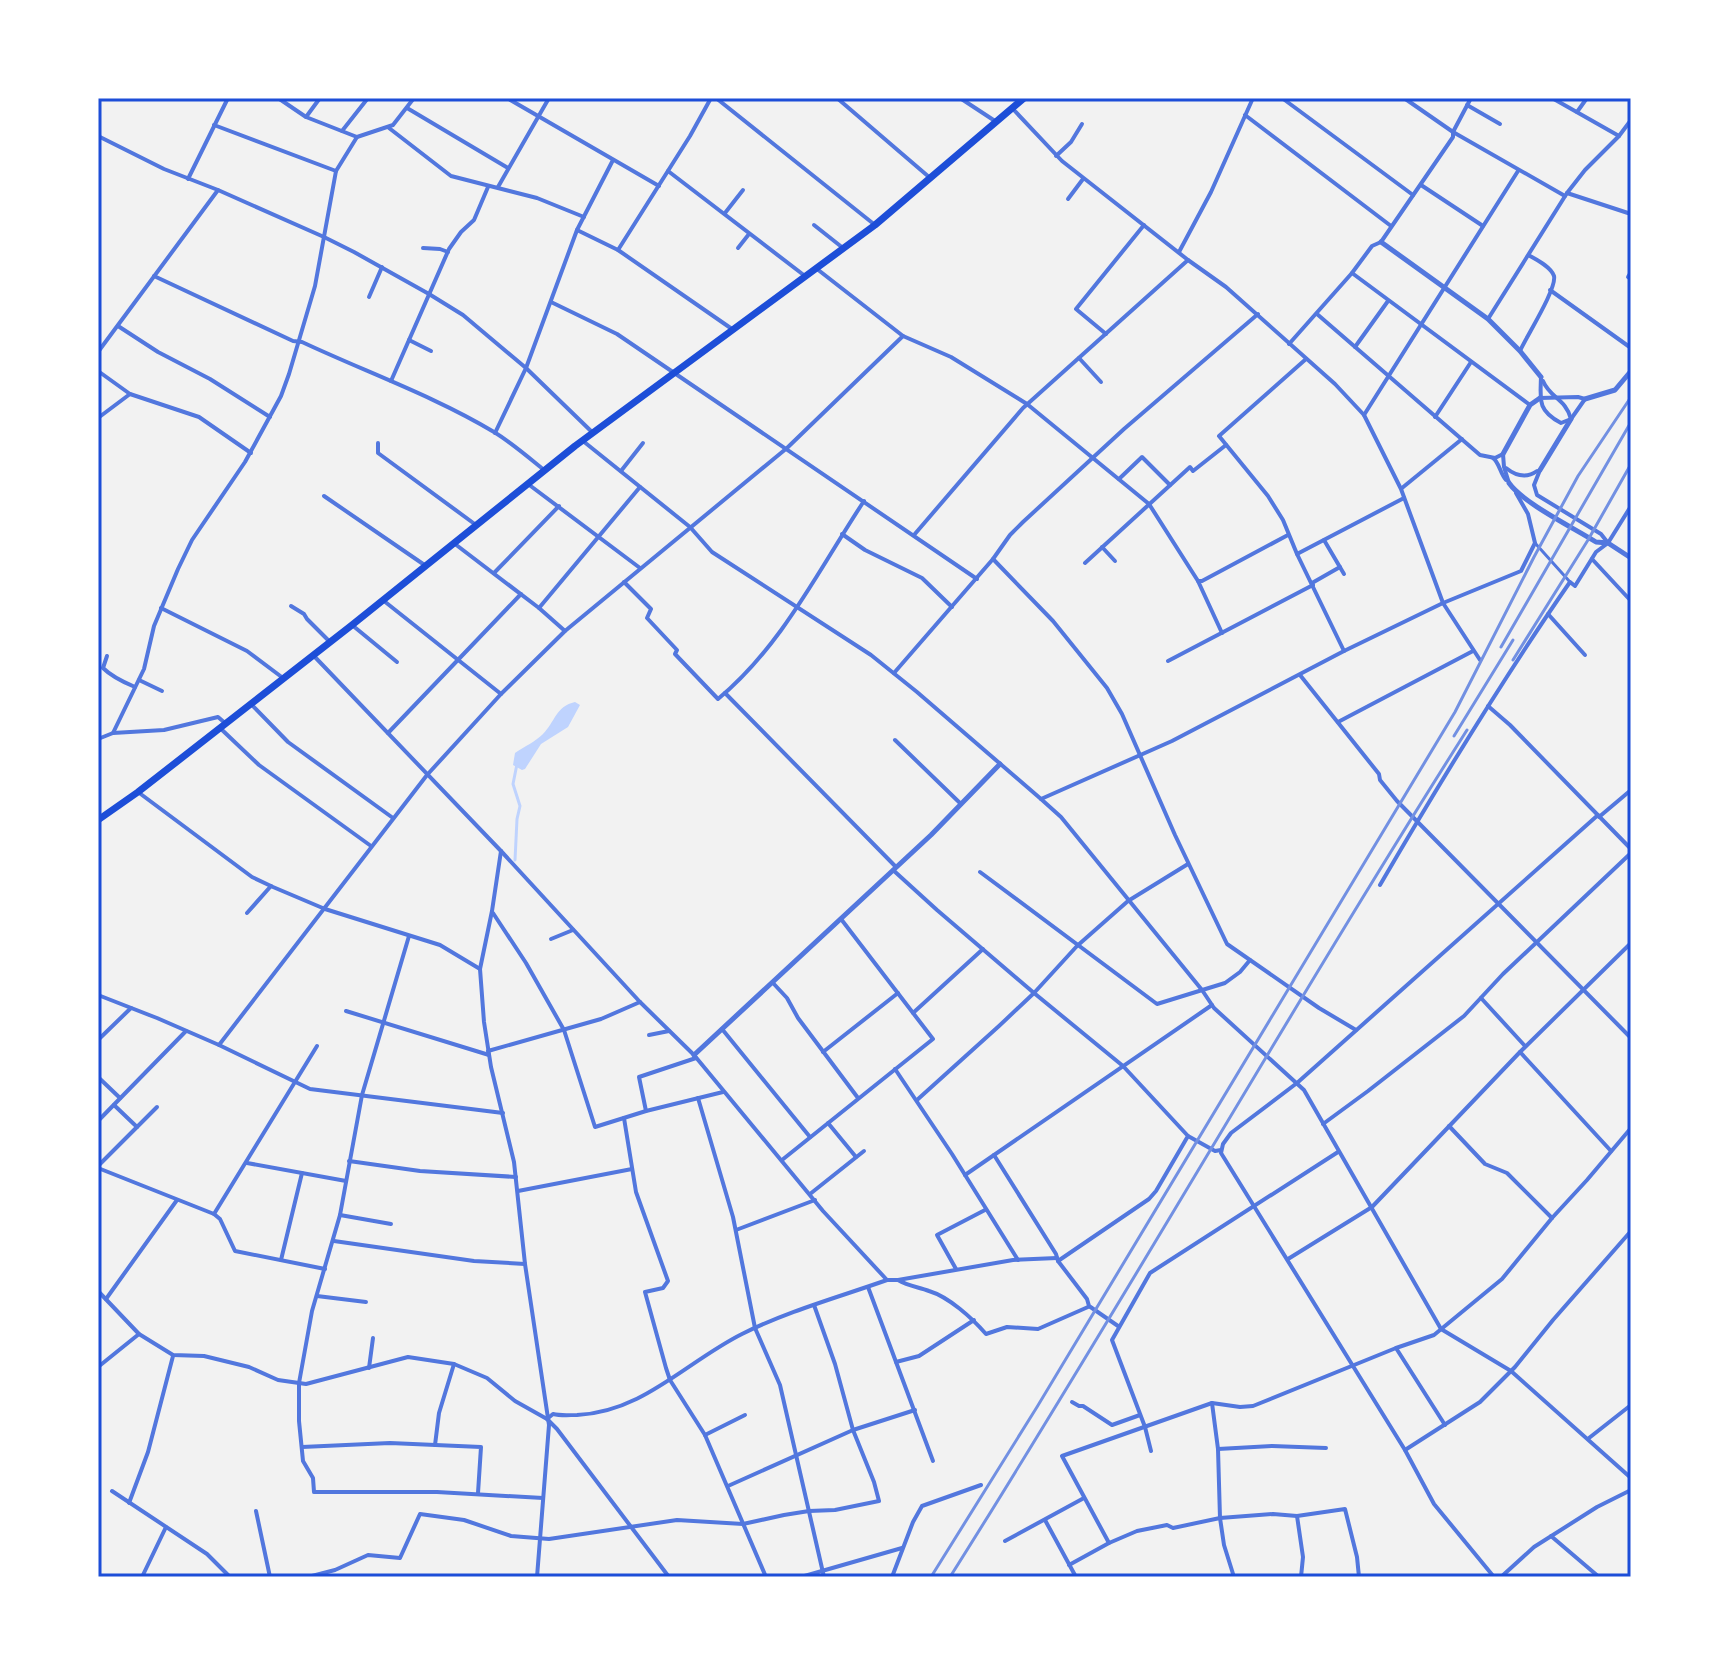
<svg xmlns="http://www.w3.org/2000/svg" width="1729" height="1675" font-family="'PT Serif',serif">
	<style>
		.water { fill: #bfd3fe }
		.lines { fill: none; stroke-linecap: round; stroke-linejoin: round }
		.stream { stroke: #bfd3fe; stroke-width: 3 }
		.pedestrian { stroke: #5277de; stroke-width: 3 }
		.minor { stroke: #5277de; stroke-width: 4 }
		.tertiary { stroke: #5277de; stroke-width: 5 }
		.primary { stroke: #1d4ed8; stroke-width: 7 }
		.rail { stroke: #7290e2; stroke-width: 3 }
		.neatline { fill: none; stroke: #1d4ed8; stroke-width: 3 }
	</style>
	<rect width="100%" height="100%" fill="#f2f2f2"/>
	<path class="water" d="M 575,702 L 580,705 L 568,727 L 541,744 L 525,769 L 522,770 L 513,765 L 515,753 C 525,746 535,742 543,734 C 555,722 556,706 575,702 Z"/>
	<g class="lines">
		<polyline class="stream" points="515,860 517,819 520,806 513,784 517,764"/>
		<polyline class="pedestrian" points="1535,543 1570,582"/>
		<g class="minor">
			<polyline points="278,98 306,117 357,137"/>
			<polyline points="507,98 659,186"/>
			<polyline points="716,98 875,225"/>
			<polyline points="837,98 929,177"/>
			<polyline points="960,98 995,121"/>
			<polyline points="1282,98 1413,195"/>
			<polyline points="1404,98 1453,132 1565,196"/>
			<polyline points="1552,98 1619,136"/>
			<polyline points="1467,105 1500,124"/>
			<polyline points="407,108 508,168"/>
			<polyline points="1012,108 1062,161 1188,260 1226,287 1335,384 1364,415 1401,489 1443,603 1480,660"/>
			<polyline points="1577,112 1587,98"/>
			<polyline points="1245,115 1391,226"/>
			<polyline points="306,117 320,98"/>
			<polyline points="214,125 336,171"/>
			<polyline points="389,128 451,176 537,198 584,217"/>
			<polyline points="342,131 368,98"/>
			<polyline points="98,136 164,169 218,190 324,237 354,252 429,294 463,315 526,368 593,433"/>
			<polyline points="1056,156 1071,142 1082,124"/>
			<polyline points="668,171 805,276"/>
			<polyline points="188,179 228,98"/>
			<polyline points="1421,185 1483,226"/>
			<polyline points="498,187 549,98"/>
			<polyline points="1567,193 1631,214"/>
			<polyline points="1068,199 1083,179"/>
			<polyline points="725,213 743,190"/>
			<polyline points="814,225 843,248"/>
			<polyline points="577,230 618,250 732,329"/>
			<polyline points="423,248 440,249 448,252"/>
			<polyline points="738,248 749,234"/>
			<polyline points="618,250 690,136 711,98"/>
			<polyline points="1179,252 1211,192 1253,98"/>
			<polyline points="817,269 903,336 951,357 1027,404 1149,504 1198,581 1222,633"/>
			<polyline points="1631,272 1628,277 1631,279"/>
			<polyline points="1352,273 1530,405"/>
			<path d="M 154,276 L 293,341 L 302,342 C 366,372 434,396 494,432 C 512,443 528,457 544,470"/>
			<polyline points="1550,290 1631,348"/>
			<polyline points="369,297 382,267"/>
			<polyline points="551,302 617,334 977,579"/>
			<polyline points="1317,314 1480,455 1495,458 1503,454 1504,467 1509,483"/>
			<polyline points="1488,319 1567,193 1585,170 1619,136 1631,120"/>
			<polyline points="118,326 158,352 210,379 270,417"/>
			<polyline points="1106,334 1076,309 1144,225"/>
			<polyline points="409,340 431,351"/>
			<polyline points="1289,344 1352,273 1372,246 1381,242 1453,137 1453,132 1471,98"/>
			<polyline points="1355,347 1388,301"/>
			<path d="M 1520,351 C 1526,337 1557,289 1554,276 C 1551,267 1537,260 1530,256"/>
			<polyline points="98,352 218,190"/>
			<polyline points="1079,358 1101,382"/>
			<polyline points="1306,359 1219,436 1268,496 1283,520 1297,554 1344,651"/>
			<polyline points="98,371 130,394 199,417 251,453"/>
			<polyline points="391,381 449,249 461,232 474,220 488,187"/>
			<path d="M 1543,381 C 1550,398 1566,399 1571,419"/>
			<path d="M 1540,398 L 1578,397 L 1585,399 L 1571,419 L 1561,423 C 1538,411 1540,401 1541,377"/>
			<polyline points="1364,415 1518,171"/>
			<polyline points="1435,417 1471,362"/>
			<polyline points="98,418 130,394"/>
			<polyline points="495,433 526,368 577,230 613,160"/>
			<polyline points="583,441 690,527 712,552 871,655 917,692 1041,799 1061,817 1202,990 1214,1008 1304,1090 1441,1329 1511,1371 1631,1478"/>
			<polyline points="378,443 378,453 476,525"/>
			<path d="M 1493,458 C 1499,462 1500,473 1506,480"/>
			<path d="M 1506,468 C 1516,476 1526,479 1537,471"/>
			<polyline points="1540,470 1534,485 1537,495 1601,534 1608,543"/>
			<polyline points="621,471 643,443"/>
			<polyline points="1119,479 1142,457 1170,485"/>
			<polyline points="528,484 640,568"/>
			<polyline points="1402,488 1462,439"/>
			<polyline points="324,496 426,566"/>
			<polyline points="842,534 865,550 922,578 952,607"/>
			<polyline points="914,535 1023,408 1188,260"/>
			<polyline points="1324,540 1344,574"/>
			<polyline points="455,544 539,608 565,631"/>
			<polyline points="1102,547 1115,561"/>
			<polyline points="1297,554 1404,498"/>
			<polyline points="993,559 1053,621 1107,688 1122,714 1175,835 1227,944 1319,1008 1356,1030"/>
			<polyline points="1592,559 1631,601"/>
			<polyline points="1085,563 1190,467 1193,471 1226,445"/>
			<polyline points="494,573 559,506"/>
			<polyline points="1198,581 1202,581 1288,535"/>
			<path d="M 624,582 L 651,609 L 647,618 L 677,650 L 675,654 L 718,699 C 782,646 819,569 864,501"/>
			<polyline points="1312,583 1340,567"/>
			<polyline points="384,601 501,694"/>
			<polyline points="291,606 304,614 307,619 330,642"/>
			<polyline points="161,608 247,651 283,678"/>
			<polyline points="539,608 640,487"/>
			<polyline points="1548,614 1585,655"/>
			<polyline points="352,625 397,662"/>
			<polyline points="313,655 501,851 640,1002 694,1055 823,1211 887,1280"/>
			<path d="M 107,656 L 103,668 C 111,676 123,682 135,687"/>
			<polyline points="1168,661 1313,585"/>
			<polyline points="894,673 993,559 1010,535 1023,522 1124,429 1258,314"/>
			<polyline points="1300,675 1379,774 1380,780 1397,801 1631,1038"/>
			<polyline points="139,680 162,691"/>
			<polyline points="725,693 896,867"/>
			<polyline points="252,705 288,742 393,818"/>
			<polyline points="1488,706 1510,725 1631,849"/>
			<polyline points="1338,722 1473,651"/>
			<polyline points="220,728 259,765 371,846"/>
			<polyline points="113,733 144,669 154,626 178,569 192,540 245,462 281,396 289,374 315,286 336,171 357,137 393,125 414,98"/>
			<polyline points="388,733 521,594"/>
			<polyline points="98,739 113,733 164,730 218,717 225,723"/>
			<polyline points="895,740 961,804"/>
			<polyline points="138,792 252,877 273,887 325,909 440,945 480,969"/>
			<polyline points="1041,799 1172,741 1344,651 1443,603 1521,571 1535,543 1528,514 1516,493"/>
			<polyline points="1599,817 1631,790"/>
			<polyline points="501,851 492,911 480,969 484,1022 491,1067 514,1162 525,1264 549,1425 537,1577"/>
			<polyline points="893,870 937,910 1034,993 1123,1066 1188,1136 1156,1191 1149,1199 1058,1261"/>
			<polyline points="980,872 1157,1004 1225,983 1240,972 1250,960"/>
			<path d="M 1380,885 C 1440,782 1502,680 1570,582 L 1575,586 L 1596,552 L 1608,543 L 1631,506"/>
			<polyline points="247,913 271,886"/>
			<polyline points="493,913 526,963 564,1030 595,1127 646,1111 723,1092"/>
			<polyline points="409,936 362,1095 340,1215 312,1311 299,1383 299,1421 303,1461 313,1478 314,1492 437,1492 543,1498"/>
			<polyline points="551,939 573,930"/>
			<polyline points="773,983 787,998 798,1018 858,1098"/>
			<polyline points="98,995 157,1018 219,1045 310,1089 503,1113"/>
			<polyline points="1481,998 1525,1046"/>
			<polyline points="346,1011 489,1055"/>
			<polyline points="913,1013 983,949"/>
			<polyline points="722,1029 810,1137"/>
			<polyline points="649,1035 669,1031"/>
			<polyline points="98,1040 131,1008"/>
			<polyline points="219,1045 427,775 501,694 565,631 787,448 903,336"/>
			<polyline points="488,1051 601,1019 640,1002"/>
			<polyline points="823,1052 898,993"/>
			<polyline points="1520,1052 1611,1151"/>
			<polyline points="895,1069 952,1154 1018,1260"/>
			<polyline points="98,1077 120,1098"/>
			<polyline points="698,1098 733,1217 755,1328 780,1385 824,1577"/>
			<polyline points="917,1100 999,1026 1034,993 1077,946 1128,901 1188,864"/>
			<polyline points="114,1105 137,1127"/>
			<polyline points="646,1111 639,1077 696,1058"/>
			<polyline points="624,1118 636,1192 668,1281 663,1288 645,1292 666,1368 670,1380 705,1435 766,1577"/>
			<polyline points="98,1121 186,1031"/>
			<polyline points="828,1123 856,1157"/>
			<polyline points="1323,1124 1368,1091 1464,1016 1503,974 1631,853"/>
			<polyline points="1449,1126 1485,1164 1507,1173 1552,1218"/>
			<polyline points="1188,1136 1215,1151 1221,1150"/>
			<polyline points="994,1155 1056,1254 1058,1261 1087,1299 1089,1306 1118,1326"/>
			<polyline points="782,1160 933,1039 841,919"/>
			<polyline points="349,1161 420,1171 516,1177"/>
			<polyline points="247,1163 346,1181"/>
			<polyline points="98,1166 157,1107"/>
			<polyline points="98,1168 214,1214 220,1219 235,1251 325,1269"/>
			<polyline points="965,1175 1212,1005"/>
			<polyline points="518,1191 632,1169"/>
			<polyline points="810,1194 864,1151"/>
			<polyline points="214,1214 317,1046"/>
			<polyline points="340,1215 391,1224"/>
			<polyline points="736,1230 815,1200"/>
			<polyline points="334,1241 474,1261 525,1264"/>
			<polyline points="1288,1259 1372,1207 1520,1052 1631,943"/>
			<polyline points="281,1260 302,1173"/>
			<polyline points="956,1269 937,1235 985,1210"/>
			<path d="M 898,1280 C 908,1286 918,1287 929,1291 C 949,1297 972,1318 986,1334 L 1007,1327 L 1038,1329 L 1088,1307"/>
			<polyline points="868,1287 933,1461"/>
			<polyline points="98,1291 139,1334 173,1355 204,1356 249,1367 278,1380 306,1384 408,1357 454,1364 487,1378 515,1401 547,1419 557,1429 669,1577"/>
			<polyline points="317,1296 366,1302"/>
			<polyline points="106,1299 177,1200"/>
			<polyline points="1396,1348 1445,1425"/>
			<polyline points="896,1362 919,1356 974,1320"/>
			<polyline points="98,1367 139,1334"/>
			<polyline points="369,1368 373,1338"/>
			<polyline points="1072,1402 1079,1406 1083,1406 1112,1425 1140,1415"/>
			<polyline points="1212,1403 1218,1449 1220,1518 1224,1545 1234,1577"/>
			<path d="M 547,1419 L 553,1414 C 561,1416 569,1415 577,1415 C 643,1412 686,1362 742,1334 C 788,1311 839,1297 887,1280 L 898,1280 L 1013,1260 L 1057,1258"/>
			<polyline points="705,1435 745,1415"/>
			<polyline points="1589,1438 1631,1405"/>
			<polyline points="435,1445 439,1413 454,1364"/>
			<polyline points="302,1447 390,1443 481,1447 478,1493"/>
			<polyline points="1218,1449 1272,1446 1326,1448"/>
			<polyline points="1405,1450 1480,1402 1515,1367 1553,1320 1631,1231"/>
			<polyline points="1151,1451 1145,1427 1112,1340 1150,1273 1338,1152"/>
			<polyline points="728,1486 853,1430 915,1410"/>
			<polyline points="112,1491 207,1554 230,1577"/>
			<polyline points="129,1503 148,1452 173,1356"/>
			<polyline points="256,1511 270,1577"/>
			<polyline points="1297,1516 1303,1557 1301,1577"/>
			<polyline points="1045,1520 1076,1577"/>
			<polyline points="1551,1536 1599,1577"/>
			<polyline points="1005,1541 1084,1498"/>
			<polyline points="1109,1543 1062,1456 1212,1403 1240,1407 1253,1406 1396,1348 1434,1335 1502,1279 1552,1218 1587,1180 1631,1128"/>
			<polyline points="1069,1565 1109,1543 1137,1531 1167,1525 1173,1528 1220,1518 1273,1514 1297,1516 1345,1509 1357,1557 1359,1577"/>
			<polyline points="142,1577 166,1527"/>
			<polyline points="308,1577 335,1570 368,1555 400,1558 420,1514 464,1520 511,1536 549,1539 677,1520 743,1524 784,1515 809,1511 835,1510 879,1501 874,1482 853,1430 835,1364 814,1305"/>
			<polyline points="801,1577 902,1548"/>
			<polyline points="892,1577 913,1522 922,1506 981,1485"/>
			<polyline points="1494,1577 1434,1504 1405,1450 1221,1153 1223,1144 1231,1133 1297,1083 1598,815"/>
			<polyline points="1501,1577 1534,1547 1597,1507 1631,1490"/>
		</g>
		<g class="tertiary">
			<polyline points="1381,242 1488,319 1520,351 1541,377"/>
			<polyline points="1585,399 1615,390 1631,371"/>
			<polyline points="1503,454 1530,405 1540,398"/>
			<polyline points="1540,470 1571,419"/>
			<path d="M 1509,483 C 1523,503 1574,528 1596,542 L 1608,543 L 1631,558"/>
			<polyline points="694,1055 931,835 1000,764"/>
		</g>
		<polyline class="primary" points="98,820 138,792 352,625 575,446 875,225 1024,98"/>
		<g class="rail">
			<polyline points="1501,647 1631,422"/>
			<polyline points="1513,660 1588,540 1631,464"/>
			<polyline points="1454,736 1513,640"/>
			<polyline points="931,1577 1037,1407 1455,712 1534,557 1578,476 1631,397"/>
			<path d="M 950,1577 C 1127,1297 1290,1009 1467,730"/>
		</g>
	</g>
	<rect width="1729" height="1675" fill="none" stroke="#ffffff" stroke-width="200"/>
	<rect x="100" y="100" width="1529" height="1475" class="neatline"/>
</svg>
